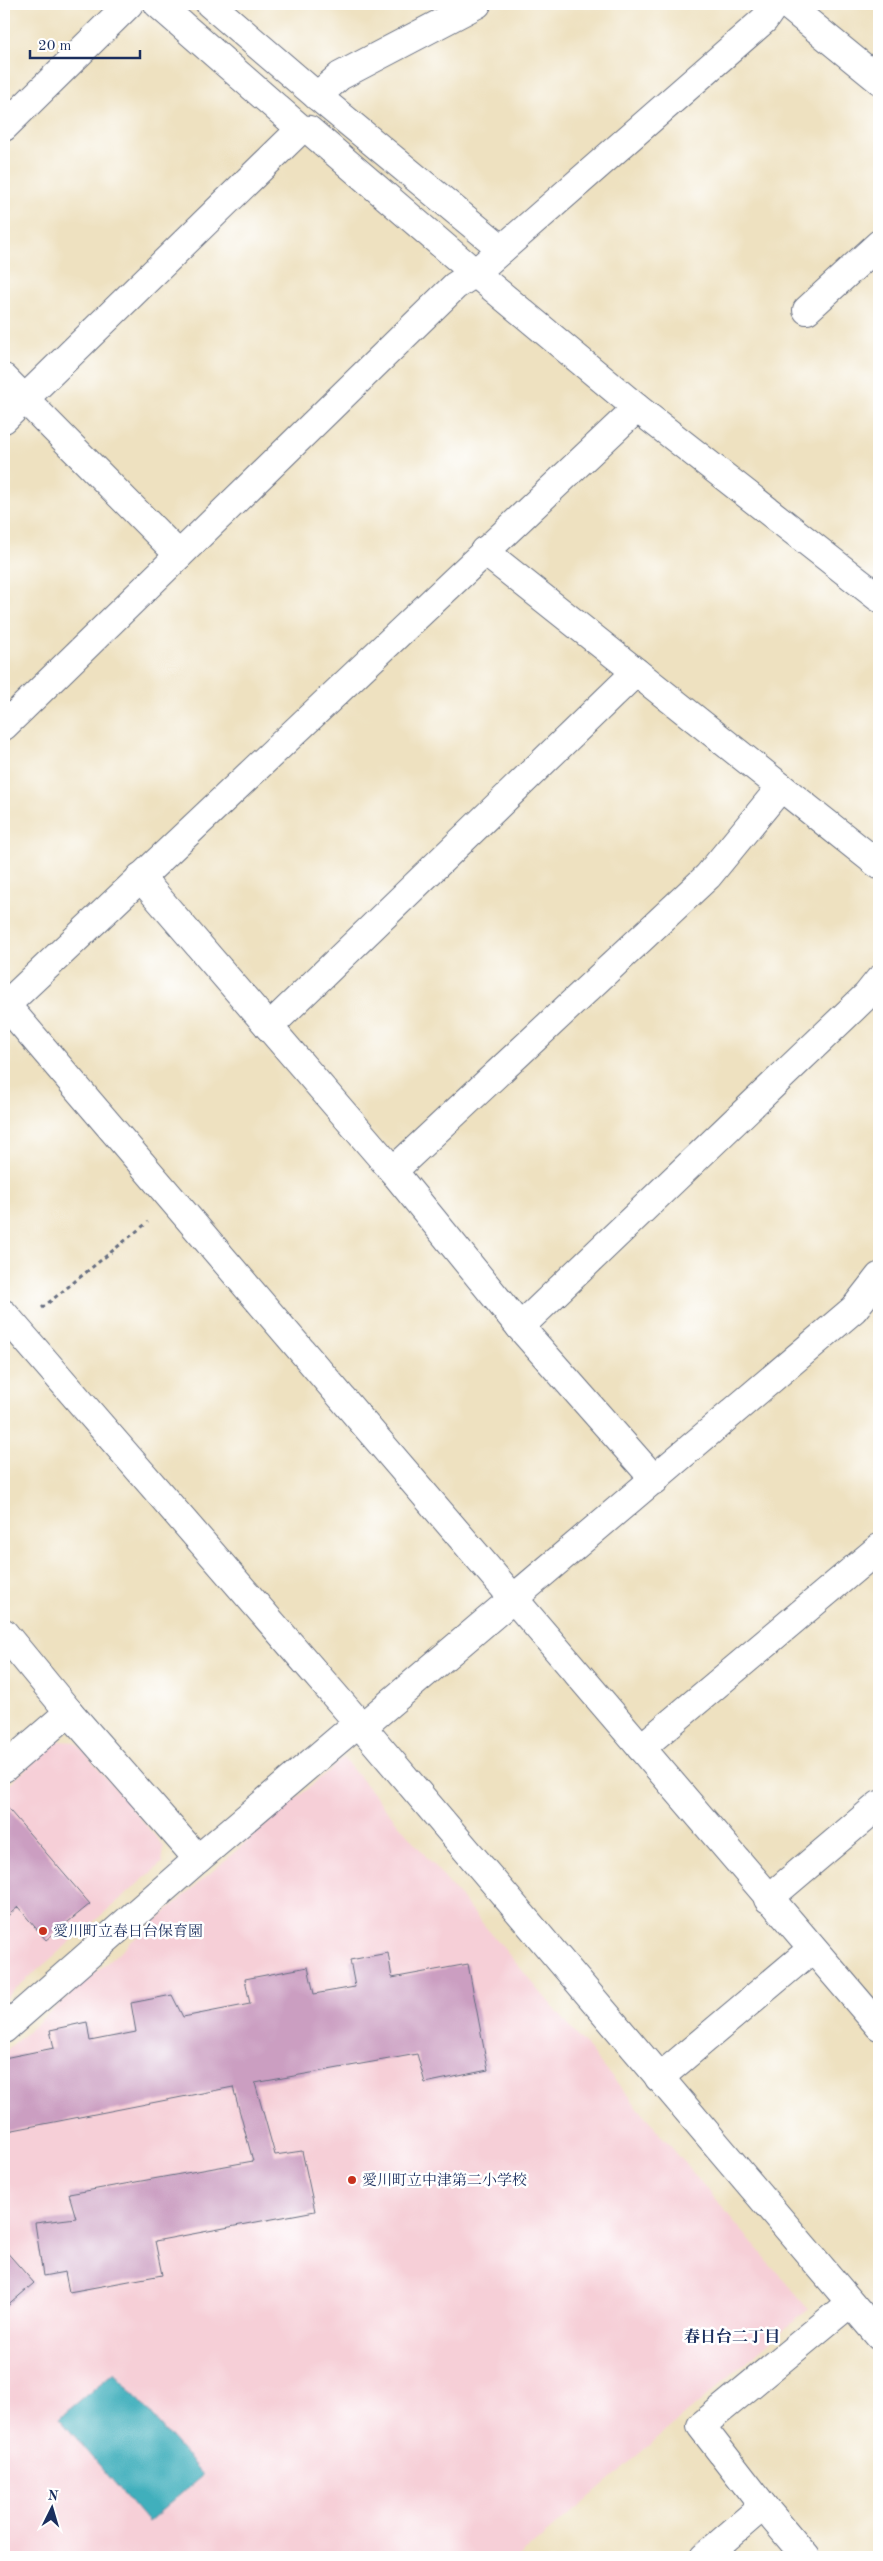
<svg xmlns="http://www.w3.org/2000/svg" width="883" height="2561" font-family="'Old Standard TT','Noto Serif JP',serif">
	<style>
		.built { fill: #f6cfd7 }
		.water { fill: #40afbc; stroke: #2e6f8d }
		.building { fill: #cb9ec1 }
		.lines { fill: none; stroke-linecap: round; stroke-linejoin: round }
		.minor-casing { stroke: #656d80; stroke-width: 30 }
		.path { stroke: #656d80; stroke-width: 3; stroke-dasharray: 4 4; stroke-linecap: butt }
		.minor { stroke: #fff; stroke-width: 28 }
		.poi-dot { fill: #c8321e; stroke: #fff; stroke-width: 2 }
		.labels { text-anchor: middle; stroke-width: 5; stroke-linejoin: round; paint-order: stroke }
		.poi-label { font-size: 15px; fill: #1b2f5e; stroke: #fff; text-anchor: start }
		.neighbourhood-label { font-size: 16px; font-weight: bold; fill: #1b2f5e; stroke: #fff }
	</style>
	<rect width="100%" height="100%" fill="#fff"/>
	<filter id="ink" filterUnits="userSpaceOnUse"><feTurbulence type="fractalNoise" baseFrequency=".02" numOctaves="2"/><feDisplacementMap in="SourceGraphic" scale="10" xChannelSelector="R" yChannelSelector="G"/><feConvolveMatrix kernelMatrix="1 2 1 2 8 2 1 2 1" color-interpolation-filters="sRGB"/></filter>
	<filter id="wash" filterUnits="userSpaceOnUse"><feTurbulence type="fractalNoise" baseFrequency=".0096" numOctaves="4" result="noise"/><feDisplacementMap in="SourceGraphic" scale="20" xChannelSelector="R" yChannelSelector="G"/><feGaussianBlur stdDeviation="1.12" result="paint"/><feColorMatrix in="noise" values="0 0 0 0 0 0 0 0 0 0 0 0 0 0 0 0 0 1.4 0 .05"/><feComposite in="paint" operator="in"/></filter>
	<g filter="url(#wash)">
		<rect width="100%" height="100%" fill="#eee1c0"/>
		<g class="built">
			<polygon points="59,1741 76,1742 164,1847 162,1863 4,1999 4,1788"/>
			<polygon points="343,1758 808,2309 519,2557 4,2557 4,2052"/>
		</g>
		<polygon class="water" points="114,2372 203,2475 148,2522 59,2418"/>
		<g id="blocks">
			<g class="building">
				<polygon points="4,1804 90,1904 46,1940 18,1907 4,1919"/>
				<polygon points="388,1953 392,1978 468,1964 488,2070 425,2083 417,2054 255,2083 275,2155 302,2151 315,2211 155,2241 162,2275 69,2292 65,2272 43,2276 35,2223 76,2218 69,2194 253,2161 233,2087 8,2131 4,2112 4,2058 54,2048 50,2030 87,2022 90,2041 136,2032 131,2003 172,1995 183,2017 250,2004 245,1979 308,1967 314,1994 355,1987 350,1960"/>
				<polygon points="4,2249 34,2283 4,2309"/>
			</g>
		</g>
	</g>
	<g filter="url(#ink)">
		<use href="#blocks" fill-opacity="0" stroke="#656d80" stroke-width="1"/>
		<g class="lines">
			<g class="minor-casing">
				<g id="minor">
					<polyline points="158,4 301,129 309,130 475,273 637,408 879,598"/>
					<polyline points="210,4 317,96 502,249"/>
					<polyline points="786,4 879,80"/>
					<polyline points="317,96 340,76 477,4"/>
					<polyline points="4,127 129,4"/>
					<polyline points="807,310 879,244"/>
					<polyline points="4,378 179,555"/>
					<polyline points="637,408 6,1005 879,2026"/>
					<polyline points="4,419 301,129"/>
					<polyline points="484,551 879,865"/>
					<polyline points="4,726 455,286 475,273 764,20 775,4"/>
					<polyline points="140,877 393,1171 520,1327 655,1480"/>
					<polyline points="269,1027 636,672"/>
					<polyline points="393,1171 708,876 781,787"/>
					<polyline points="4,1314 362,1727 879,2336"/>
					<polyline points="520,1327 867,995 879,980"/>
					<polyline points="4,1633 69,1712 198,1859 4,2029"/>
					<polyline points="362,1727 854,1309 879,1277"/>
					<polyline points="641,1748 879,1548"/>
					<polyline points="4,1768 69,1712"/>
					<polyline points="198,1859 358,1723"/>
					<polyline points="768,1899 879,1805"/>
					<polyline points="659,2078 812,1949"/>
					<polyline points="704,2557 763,2506"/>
					<polyline points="806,2557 763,2506 701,2426 850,2303"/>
				</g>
			</g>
			<polyline class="path" points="42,1308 148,1222"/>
			<use href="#minor" class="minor"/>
		</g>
	</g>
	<g class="poi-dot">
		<circle cx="43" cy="1931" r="5"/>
		<circle cx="352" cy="2180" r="5"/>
	</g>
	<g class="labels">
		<g class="poi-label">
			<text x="53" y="1936">愛川町立春日台保育園</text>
			<text x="362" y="2185">愛川町立中津第二小学校</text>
		</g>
		<g class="neighbourhood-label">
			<text x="732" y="2342">春日台二丁目</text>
		</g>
	</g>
	<rect width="883" height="2561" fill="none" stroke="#fff" stroke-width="20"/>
	<g transform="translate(52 2508) rotate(5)" stroke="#ffffff" stroke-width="4" paint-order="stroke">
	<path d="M0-4L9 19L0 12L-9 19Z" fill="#1b2f5e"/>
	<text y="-8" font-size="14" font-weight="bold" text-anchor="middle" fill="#1b2f5e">N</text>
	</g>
	<path d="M30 50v8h110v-8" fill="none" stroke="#1b2f5e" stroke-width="2.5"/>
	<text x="38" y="50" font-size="15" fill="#1b2f5e" stroke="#ffffff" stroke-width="4" paint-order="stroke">20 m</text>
</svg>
